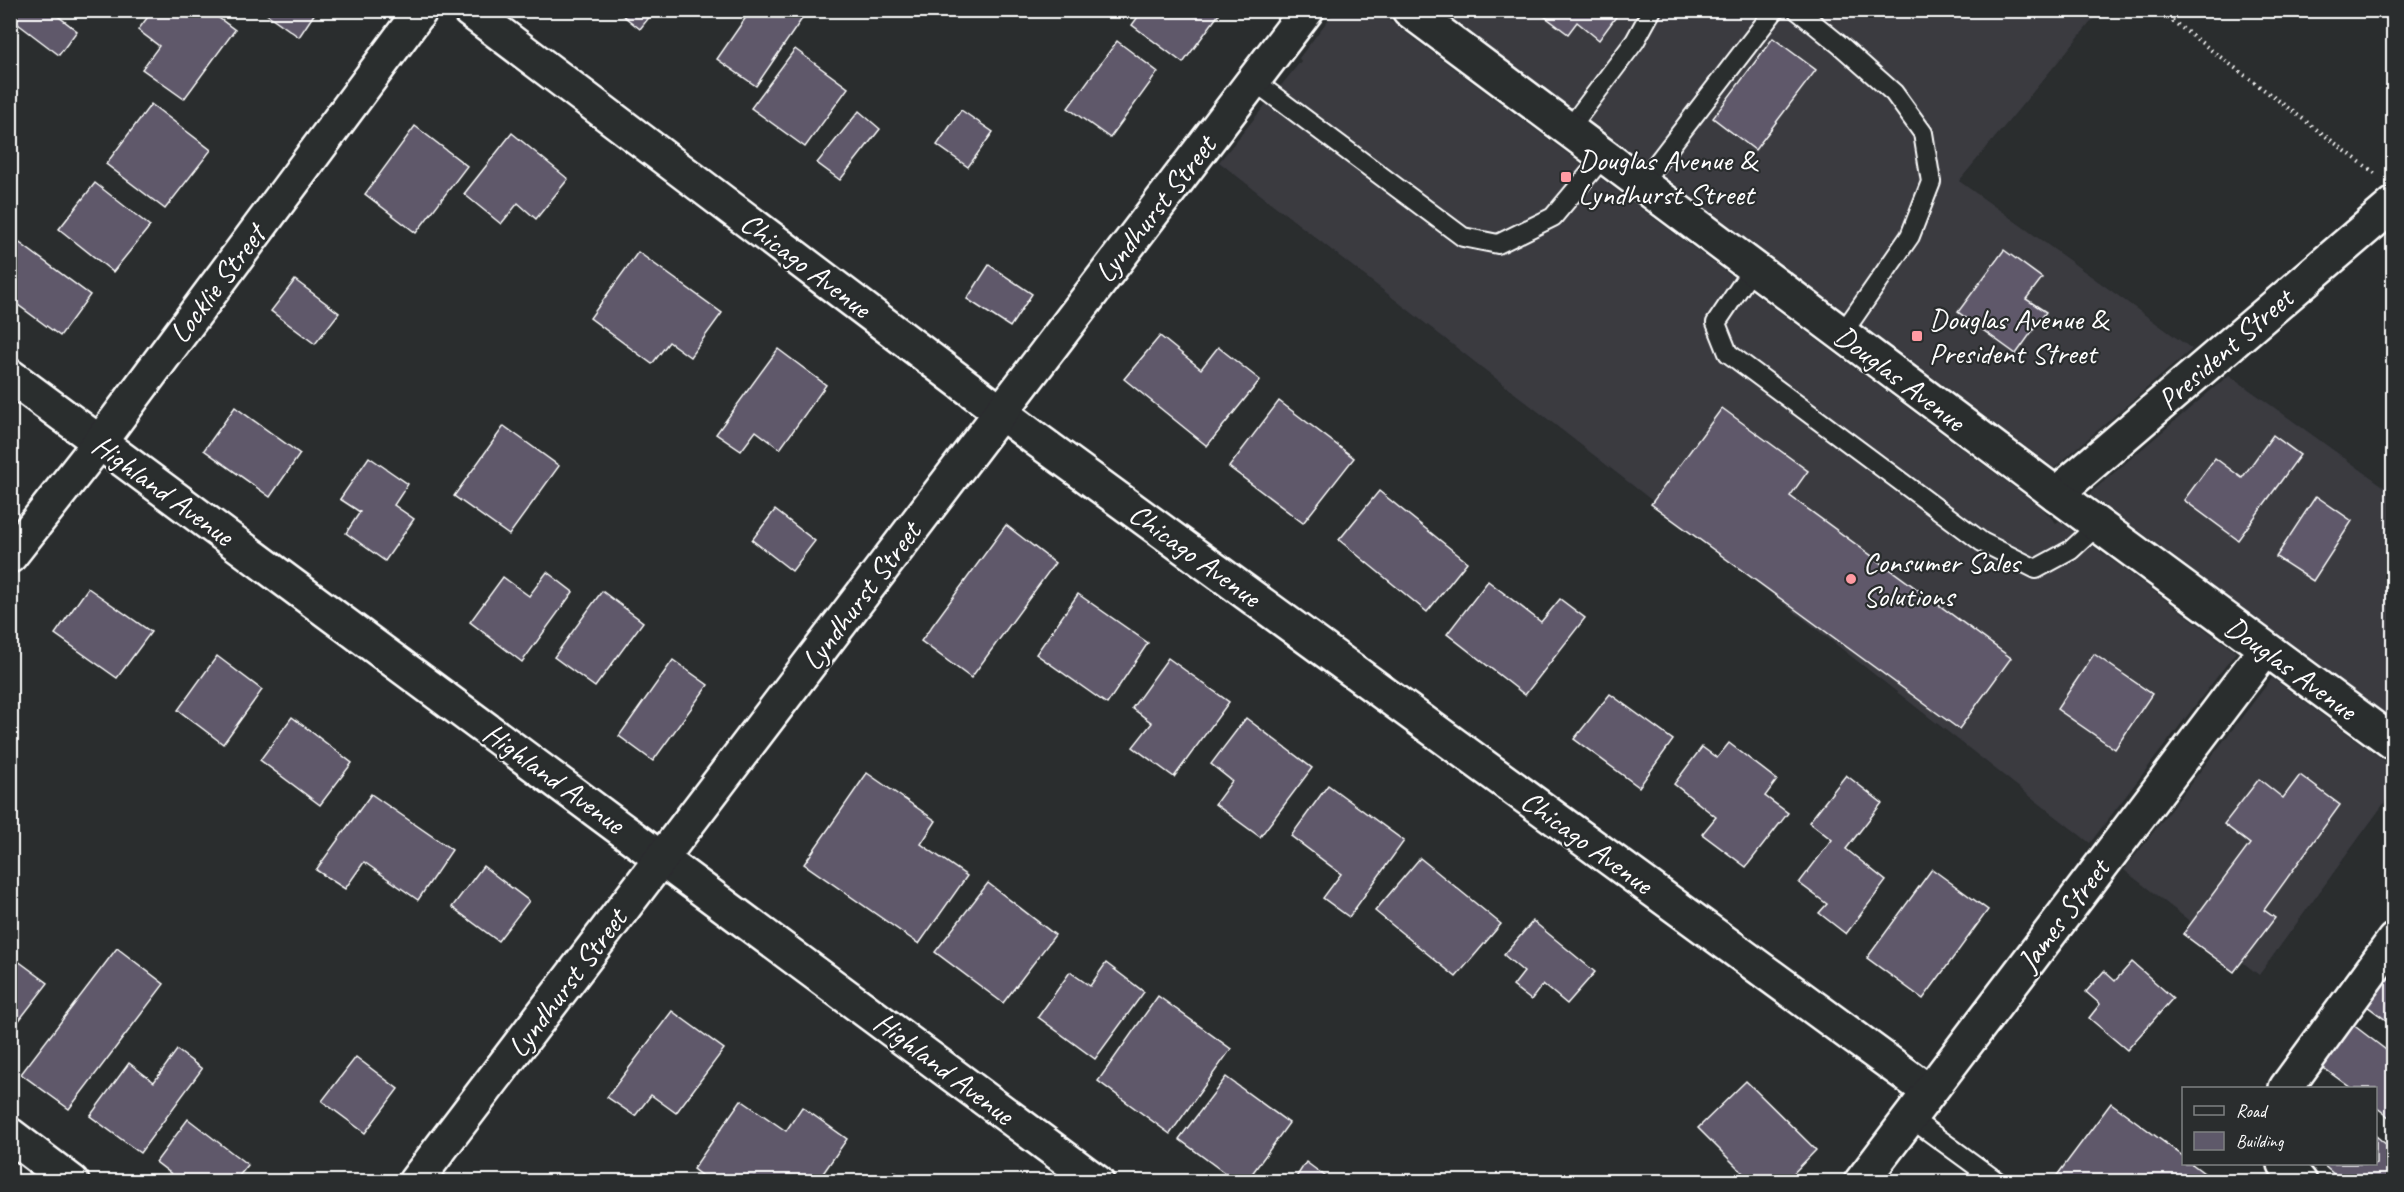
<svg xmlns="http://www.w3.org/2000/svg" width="2404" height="1192" font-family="Caveat,sans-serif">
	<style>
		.built { fill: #3a3a40 }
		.building { fill: #5e596a; stroke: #fff; stroke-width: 1.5 }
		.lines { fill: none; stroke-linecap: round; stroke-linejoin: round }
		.lane-casing { stroke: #fff; stroke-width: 22 }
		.street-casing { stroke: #fff; stroke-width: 38 }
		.secondary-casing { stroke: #fff; stroke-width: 38 }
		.path { stroke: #fff; stroke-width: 4; stroke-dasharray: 1.5 4.5; stroke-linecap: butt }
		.lane { stroke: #2a2d2e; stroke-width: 18 }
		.street { stroke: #2a2d2e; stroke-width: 33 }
		.secondary { stroke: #2a2d2e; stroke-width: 33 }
		.poi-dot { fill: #ff9aa2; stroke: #2a2d2e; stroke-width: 2 }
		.labels { text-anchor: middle; stroke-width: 4.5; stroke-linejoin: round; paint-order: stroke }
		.poi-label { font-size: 30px; fill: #fff; stroke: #2a2d2e; text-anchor: start }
		.street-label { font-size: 30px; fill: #fff; stroke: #2a2d2e }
	</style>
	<rect width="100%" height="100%" fill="#2a2d2e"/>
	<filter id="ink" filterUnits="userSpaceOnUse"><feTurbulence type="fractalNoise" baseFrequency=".0167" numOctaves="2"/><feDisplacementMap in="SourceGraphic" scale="12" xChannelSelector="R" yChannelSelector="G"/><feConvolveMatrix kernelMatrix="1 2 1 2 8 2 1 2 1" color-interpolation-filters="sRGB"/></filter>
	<g filter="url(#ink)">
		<g class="built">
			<polygon points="1335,11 1377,11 2043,509 2056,523 2059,521 2236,652 2090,843 1219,162 1301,61 1299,58"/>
			<polygon points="1442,11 2100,11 1959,181 2192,349 2054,468"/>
			<polygon points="2229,375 2393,493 2393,719 2089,494"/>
			<polygon points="2272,678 2393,767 2393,791 2259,975 2124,870"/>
		</g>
		<g class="building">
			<polygon points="10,10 50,10 77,31 59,55 10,18"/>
			<polygon points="153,10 208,10 235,30 184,99 142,69 159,46 138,30"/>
			<polygon points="261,10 317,10 299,37"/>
			<polygon points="616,10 655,10 640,29"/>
			<polygon points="751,10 808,10 756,86 717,59"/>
			<polygon points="1143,10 1222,10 1183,63 1132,25"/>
			<polygon points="1536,10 1621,10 1599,40 1577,22 1568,34"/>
			<polygon points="1773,38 1816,70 1755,150 1713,118"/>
			<polygon points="1117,41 1158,72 1110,138 1068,108"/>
			<polygon points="795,49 848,88 805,147 751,108"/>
			<polygon points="151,104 211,150 165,209 106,164"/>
			<polygon points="961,110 993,132 968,167 937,145"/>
			<polygon points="859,111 880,129 840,180 817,163"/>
			<polygon points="415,126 467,166 416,233 365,194"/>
			<polygon points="512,133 568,179 536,219 518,203 501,224 464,194"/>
			<polygon points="95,183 150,226 113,272 59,229"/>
			<polygon points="17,241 90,295 60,336 10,299 10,250"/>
			<polygon points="2004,250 2042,278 2026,299 2046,312 2016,354 1958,312"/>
			<polygon points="638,252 722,313 690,357 669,342 652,364 590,318"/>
			<polygon points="989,265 1032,294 1010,327 967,299"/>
			<polygon points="295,280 339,313 315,344 271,311"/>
			<polygon points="1160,336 1201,369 1218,347 1260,380 1207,446 1124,379"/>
			<polygon points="778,349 826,385 780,449 756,431 741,451 716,434"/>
			<polygon points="1279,401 1354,458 1303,523 1229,467"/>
			<polygon points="235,407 300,454 270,497 204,450"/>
			<polygon points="1722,408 1808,471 1790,496 2011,658 1959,729 1651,504"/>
			<polygon points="504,426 559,466 509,535 454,496"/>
			<polygon points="2273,435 2300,455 2238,540 2184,500 2215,458 2242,478"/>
			<polygon points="369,457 408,484 394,505 414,519 385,561 346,533 360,512 340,499"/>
			<polygon points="1379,491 1467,562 1427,612 1339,540"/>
			<polygon points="2316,496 2352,521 2313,581 2276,557"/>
			<polygon points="775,510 815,541 792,571 752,540"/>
			<polygon points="1006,525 1055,563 971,678 921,641"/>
			<polygon points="547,572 573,592 522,662 470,622 503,577 529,596"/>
			<polygon points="1488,581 1541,622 1560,599 1585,618 1525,695 1447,634"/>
			<polygon points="88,588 151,632 117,678 55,634"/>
			<polygon points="602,591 643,622 595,687 554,657"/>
			<polygon points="1078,594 1148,643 1107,704 1036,654"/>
			<polygon points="2094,654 2152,694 2115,749 2057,709"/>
			<polygon points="217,656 262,690 223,744 178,710"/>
			<polygon points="1168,658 1229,702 1174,777 1133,747 1152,723 1132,708"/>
			<polygon points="673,660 708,685 653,761 619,736"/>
			<polygon points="1610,694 1673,740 1639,787 1574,739"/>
			<polygon points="292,717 352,763 320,805 260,760"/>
			<polygon points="1246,718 1312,768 1260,837 1215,804 1232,781 1211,764"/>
			<polygon points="1729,743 1777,780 1765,796 1788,813 1746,867 1702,834 1716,817 1674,784 1702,747 1717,758"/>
			<polygon points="867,773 936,821 921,844 967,876 919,944 804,864"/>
			<polygon points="1846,775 1882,803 1846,849 1886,881 1846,934 1819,913 1827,904 1799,883 1832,840 1809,822"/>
			<polygon points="2300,775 2340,805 2264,910 2275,918 2234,972 2183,934 2250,844 2224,824 2259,779 2283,798"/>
			<polygon points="1328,785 1404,841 1349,917 1323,898 1341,874 1291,836"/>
			<polygon points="371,794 452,850 418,900 364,862 345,889 316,870"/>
			<polygon points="1420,858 1501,924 1456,977 1375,911"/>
			<polygon points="483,866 529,901 498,941 452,907"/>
			<polygon points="1932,869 1988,910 1923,999 1867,958"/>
			<polygon points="988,883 1055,935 1003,1003 935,952"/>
			<polygon points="1533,921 1595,972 1567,1004 1543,984 1531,1000 1513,986 1524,972 1504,955"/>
			<polygon points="117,948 164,984 69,1109 21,1074"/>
			<polygon points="10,955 48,983 10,1032"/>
			<polygon points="2132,962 2173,998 2127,1050 2089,1018 2100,1004 2086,992 2104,971 2115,981"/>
			<polygon points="1106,963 1144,992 1095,1059 1038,1017 1070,972 1090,986"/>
			<polygon points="2394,963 2394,1026 2363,1003"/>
			<polygon points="1158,996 1231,1049 1170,1134 1098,1081"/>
			<polygon points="672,1011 724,1049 676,1113 651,1095 635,1116 607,1097"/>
			<polygon points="2348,1021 2394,1056 2394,1121 2376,1107 2376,1088 2351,1088 2317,1063"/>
			<polygon points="177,1050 202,1069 140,1153 90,1116 129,1063 154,1082"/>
			<polygon points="356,1057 398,1089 365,1133 322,1101"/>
			<polygon points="1226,1077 1289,1123 1246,1182 1237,1182 1179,1139"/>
			<polygon points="1746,1081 1816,1150 1785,1182 1752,1182 1698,1128"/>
			<polygon points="741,1100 786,1131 802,1107 847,1139 817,1182 760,1182 754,1177 751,1182 710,1182 693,1169"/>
			<polygon points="2111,1103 2184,1157 2184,1164 2192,1164 2216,1182 2052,1182"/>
			<polygon points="188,1119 248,1165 234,1182 182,1182 156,1162"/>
			<polygon points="2376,1136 2394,1151 2394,1179 2391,1182 2343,1182 2322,1164 2376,1164"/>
			<polygon points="1306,1162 1333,1182 1293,1182"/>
			<polygon points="894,1171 907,1182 886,1182"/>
		</g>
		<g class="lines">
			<g class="lane-casing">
				<g id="lane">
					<polyline points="1797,10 1840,45 1894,93 1923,133 1931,182 1910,236 1842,334"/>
					<polyline points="1254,81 1463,237 1498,244 1553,217 1604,156"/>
					<polyline points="1569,129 1635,41 1652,10"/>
					<polyline points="1641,184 1775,10"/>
					<polyline points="1753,268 1716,323 1728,353 1982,542 2036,569 2071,550 2098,525"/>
					<polyline points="1909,1117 1998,1182"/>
				</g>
			</g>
			<g class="street-casing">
				<g id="street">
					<polyline points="469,10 1036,439 1928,1091"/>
					<polyline points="10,376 1097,1182"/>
					<polyline points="2056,494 2394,204"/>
					<polyline points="10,556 99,443 421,10"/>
					<polyline points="2286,1088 2394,940"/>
					<polyline points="10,1135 72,1182"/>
					<polyline points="2285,1164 2300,1182"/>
					<polyline points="415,1182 1307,10"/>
					<polyline points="1861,1182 2265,650"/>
				</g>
			</g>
			<g class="secondary-casing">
				<polyline id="secondary" points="1409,10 2056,494 2394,743"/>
			</g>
			<polyline class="path" points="2158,10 2376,174"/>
			<use href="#lane" class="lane"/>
			<use href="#street" class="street"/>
			<use href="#secondary" class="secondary"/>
		</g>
	</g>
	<g class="poi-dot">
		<rect x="1560" y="171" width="12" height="12" rx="3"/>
		<rect x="1911" y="330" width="12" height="12" rx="3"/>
		<circle cx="1851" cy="579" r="6"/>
	</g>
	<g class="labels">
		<g class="poi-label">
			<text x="1578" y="170">Douglas Avenue &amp;<tspan x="1578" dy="34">Lyndhurst Street</tspan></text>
			<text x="1929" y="329">Douglas Avenue &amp;<tspan x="1929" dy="34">President Street</tspan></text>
			<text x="1863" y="572">Consumer Sales<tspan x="1863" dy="34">Solutions</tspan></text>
		</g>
		<g class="street-label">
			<text transform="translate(1155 209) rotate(-52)" y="10">Lyndhurst Street</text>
			<text transform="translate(806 265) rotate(37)" y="10">Chicago Avenue</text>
			<text transform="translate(217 284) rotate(-53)" y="10">Locklie Street</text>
			<text transform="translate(2225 349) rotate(-41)" y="10">President Street</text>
			<text transform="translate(1900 378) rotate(37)" y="10">Douglas Avenue</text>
			<text transform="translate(163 490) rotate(36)" y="10">Highland Avenue</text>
			<text transform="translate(1195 555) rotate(36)" y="10">Chicago Avenue</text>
			<text transform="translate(861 596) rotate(-53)" y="10">Lyndhurst Street</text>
			<text transform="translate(2291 668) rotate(36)" y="10">Douglas Avenue</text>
			<text transform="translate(554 778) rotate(36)" y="10">Highland Avenue</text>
			<text transform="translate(1587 842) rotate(36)" y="10">Chicago Avenue</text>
			<text transform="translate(2063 915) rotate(-53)" y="10">James Street</text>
			<text transform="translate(567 983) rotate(-53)" y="10">Lyndhurst Street</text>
			<text transform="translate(944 1068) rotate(37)" y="10">Highland Avenue</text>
		</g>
	</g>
	<rect width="2404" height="1192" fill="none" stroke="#2a2d2e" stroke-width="36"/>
	<rect x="18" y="18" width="2368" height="1156" fill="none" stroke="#fff" stroke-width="2" filter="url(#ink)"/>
	<rect x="2182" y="1087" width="195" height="78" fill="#2a2d2e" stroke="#7f8182" stroke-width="1.5"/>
	<rect x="2194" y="1106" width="30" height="9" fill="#2a2d2e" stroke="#7f8182" stroke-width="1.5"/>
	<text x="2236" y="1117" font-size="18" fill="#ffffff">Road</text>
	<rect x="2194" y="1132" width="30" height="18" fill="#5e596a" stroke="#7f8182" stroke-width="1.5"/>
	<text x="2236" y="1147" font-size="18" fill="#ffffff">Building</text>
</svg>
